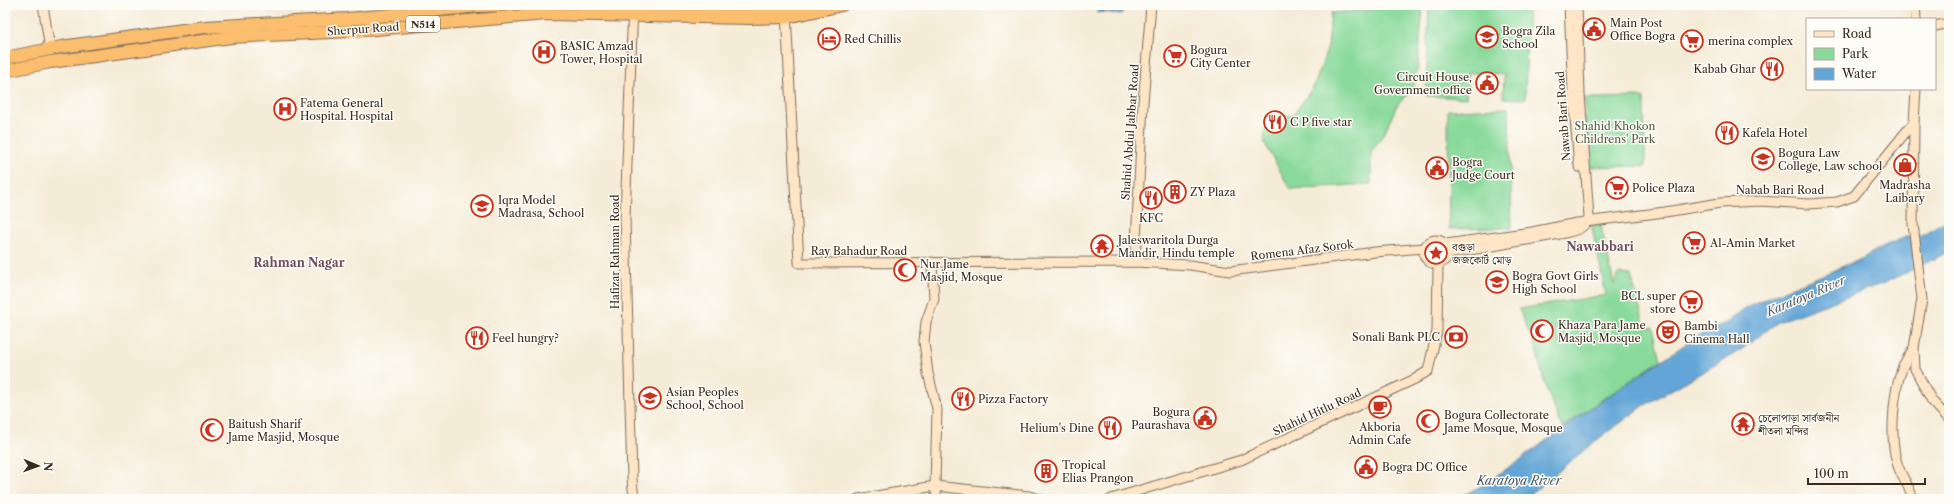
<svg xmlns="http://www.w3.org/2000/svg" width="1954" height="504" font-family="'Libre Caslon Text','Noto Serif Bengali',serif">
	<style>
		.green { fill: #88d99a; stroke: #62825c }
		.forest { fill: #6eb982; stroke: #547250 }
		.water { fill: #62a5d6; stroke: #4e687a }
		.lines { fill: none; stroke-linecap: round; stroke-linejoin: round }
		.secondary-casing { stroke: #7c6e5f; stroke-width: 11 }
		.highway-casing { stroke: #7c6e5f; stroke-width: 14 }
		.secondary { stroke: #fde5c5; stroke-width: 9 }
		.highway { stroke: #fbbd6e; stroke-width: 12 }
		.labels { text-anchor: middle; stroke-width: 3; stroke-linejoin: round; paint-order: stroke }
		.shield { fill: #fdfcf7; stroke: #75695f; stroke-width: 1 }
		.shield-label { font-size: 10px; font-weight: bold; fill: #3b2a1e }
		.poi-label { font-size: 11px; fill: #3b2a1e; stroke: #fdfcf7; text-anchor: start }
		.street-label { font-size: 11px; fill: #3b2a1e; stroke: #fdfcf7 }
		.park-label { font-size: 11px; fill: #525f43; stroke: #fdfcf7 }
		.neighbourhood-label { font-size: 12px; font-weight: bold; fill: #70505f; stroke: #fdfcf7 }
		.water-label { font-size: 12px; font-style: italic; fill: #4b5b68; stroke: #fdfcf7 }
	</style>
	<rect width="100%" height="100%" fill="#fdfcf7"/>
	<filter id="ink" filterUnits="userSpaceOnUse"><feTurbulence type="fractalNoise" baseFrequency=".025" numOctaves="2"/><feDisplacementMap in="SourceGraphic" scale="8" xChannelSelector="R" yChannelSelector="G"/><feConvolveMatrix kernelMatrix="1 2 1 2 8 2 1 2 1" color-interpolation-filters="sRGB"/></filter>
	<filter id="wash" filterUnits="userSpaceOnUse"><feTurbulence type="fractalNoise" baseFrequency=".012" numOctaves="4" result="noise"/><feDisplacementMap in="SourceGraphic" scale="16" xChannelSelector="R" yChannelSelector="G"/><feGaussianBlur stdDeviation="0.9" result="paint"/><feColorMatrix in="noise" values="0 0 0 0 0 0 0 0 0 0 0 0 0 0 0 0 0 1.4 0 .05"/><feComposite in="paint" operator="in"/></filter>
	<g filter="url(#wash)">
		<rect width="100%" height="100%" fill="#f5ecd7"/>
		<g class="green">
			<polygon points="1423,5 1418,68 1412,91 1398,104 1383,135 1371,152 1371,184 1290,189 1264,142 1267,119 1293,115 1314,86 1328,47 1331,13"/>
			<polygon points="1429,5 1528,5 1525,99 1503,98 1504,74 1468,73 1466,98 1426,96"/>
			<polygon points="1644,97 1645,166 1586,167 1585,98"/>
			<polygon points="1509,108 1512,228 1449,229 1448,110"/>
			<polygon points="1600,221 1614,284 1618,274 1631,275 1645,328 1653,327 1661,360 1562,427 1546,388 1535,346 1519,309 1606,295 1591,223"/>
		</g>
		<circle class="forest" cx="1436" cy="252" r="10"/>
		<g class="water">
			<path d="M 1098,5 L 1124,5 L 1122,14 C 1113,14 1105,11 1097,13 Z"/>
			<polygon points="1949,219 1949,252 1884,283 1778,322 1741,350 1645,405 1598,439 1525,499 1456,499 1476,489 1520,460 1586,411 1696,337 1727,322 1752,304 1861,259 1884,246 1906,237 1919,236"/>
		</g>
	</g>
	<g filter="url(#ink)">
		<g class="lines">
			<g class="secondary-casing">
				<g id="secondary">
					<polyline points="43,5 50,49"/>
					<polyline points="633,5 625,217 632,479 634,499"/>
					<polyline points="1569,5 1573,94 1579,167"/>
					<polyline points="1915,5 1916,19"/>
					<polyline points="786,12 799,263 1135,262 1190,265 1230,271 1375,252 1424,248"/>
					<polyline points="1935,26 1949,23"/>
					<polyline points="1916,89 1914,122 1913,224 1922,299 1914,348 1915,369 1932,401 1949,419"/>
					<circle cx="1436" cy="252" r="12"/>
					<polyline points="1446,244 1532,232 1577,223 1665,212 1720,203 1760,201 1809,204 1837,202 1854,196 1914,122"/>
					<path d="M 1448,254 L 1560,234 C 1573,231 1585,230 1589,217 L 1580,94 L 1577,5"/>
					<polyline points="932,262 934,299 926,322 924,342 928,373 937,409 935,486 937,499"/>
					<polyline points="1135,262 1143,103 1151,5"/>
					<polyline points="858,499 935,486 1029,496 1040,499"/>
					<polyline points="1111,499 1241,460 1415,379 1428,371 1437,331 1438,265"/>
					<path d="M 1913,499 C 1910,487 1902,478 1898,466 C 1889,440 1893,391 1903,366 C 1906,360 1910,354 1914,348"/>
				</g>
			</g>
			<g class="highway-casing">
				<g id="highway">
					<path d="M 660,5 C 704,7 752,13 797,5"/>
					<polyline points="5,58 61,47 205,27 348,19 479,6 512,5"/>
					<polyline points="5,71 51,62 231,37 353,31 546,14 749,18 787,17 842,5"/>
				</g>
			</g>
			<use href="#secondary" class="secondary"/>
			<use href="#highway" class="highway"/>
		</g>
	</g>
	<defs>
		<g id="civic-ring" transform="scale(1.15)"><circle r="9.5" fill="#fdfcf7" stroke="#c8321e" stroke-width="1.5"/><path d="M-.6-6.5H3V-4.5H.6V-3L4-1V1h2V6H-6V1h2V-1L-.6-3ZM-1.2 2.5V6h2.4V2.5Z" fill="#c8321e"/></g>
		<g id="school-ring" transform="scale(1.15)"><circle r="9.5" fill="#fdfcf7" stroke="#c8321e" stroke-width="1.5"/><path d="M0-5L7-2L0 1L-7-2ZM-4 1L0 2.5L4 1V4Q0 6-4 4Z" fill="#c8321e"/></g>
		<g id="hotel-ring" transform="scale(1.15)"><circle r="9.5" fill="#fdfcf7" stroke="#c8321e" stroke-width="1.5"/><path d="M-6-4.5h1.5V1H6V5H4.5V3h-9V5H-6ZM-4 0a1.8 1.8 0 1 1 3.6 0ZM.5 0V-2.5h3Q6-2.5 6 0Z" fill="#c8321e"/></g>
		<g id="supermarket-ring" transform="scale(1.15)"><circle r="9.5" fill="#fdfcf7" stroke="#c8321e" stroke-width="1.5"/><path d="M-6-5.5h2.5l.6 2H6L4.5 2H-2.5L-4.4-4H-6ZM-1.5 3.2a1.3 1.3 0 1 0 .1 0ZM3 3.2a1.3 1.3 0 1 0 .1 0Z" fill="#c8321e"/></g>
		<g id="hospital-ring" transform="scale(1.15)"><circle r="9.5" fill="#fdfcf7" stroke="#c8321e" stroke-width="1.5"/><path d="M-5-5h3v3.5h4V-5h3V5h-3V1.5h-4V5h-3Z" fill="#c8321e"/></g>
		<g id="restaurant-ring" transform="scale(1.15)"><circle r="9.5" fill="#fdfcf7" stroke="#c8321e" stroke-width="1.5"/><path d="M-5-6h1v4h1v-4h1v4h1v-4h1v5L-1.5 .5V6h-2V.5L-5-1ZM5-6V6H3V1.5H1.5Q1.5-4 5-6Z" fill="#c8321e"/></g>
		<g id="shop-ring" transform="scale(1.15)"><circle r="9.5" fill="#fdfcf7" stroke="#c8321e" stroke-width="1.5"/><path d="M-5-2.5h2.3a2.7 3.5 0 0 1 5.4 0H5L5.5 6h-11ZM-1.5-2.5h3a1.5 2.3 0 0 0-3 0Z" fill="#c8321e"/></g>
		<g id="building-ring" transform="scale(1.15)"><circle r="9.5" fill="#fdfcf7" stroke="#c8321e" stroke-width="1.5"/><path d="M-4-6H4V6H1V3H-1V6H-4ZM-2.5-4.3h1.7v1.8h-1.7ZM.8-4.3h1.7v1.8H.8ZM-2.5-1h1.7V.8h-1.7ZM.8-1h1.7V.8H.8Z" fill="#c8321e"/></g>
		<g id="temple-ring" transform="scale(1.15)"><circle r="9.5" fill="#fdfcf7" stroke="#c8321e" stroke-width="1.5"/><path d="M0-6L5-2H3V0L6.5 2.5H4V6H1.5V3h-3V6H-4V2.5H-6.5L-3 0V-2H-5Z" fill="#c8321e"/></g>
		<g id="sight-ring" transform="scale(1.15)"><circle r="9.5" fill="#fdfcf7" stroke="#c8321e" stroke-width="1.5"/><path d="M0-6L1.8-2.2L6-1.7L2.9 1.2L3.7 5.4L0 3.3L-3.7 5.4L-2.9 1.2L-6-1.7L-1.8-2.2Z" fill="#c8321e"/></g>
		<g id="mosque-ring" transform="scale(1.15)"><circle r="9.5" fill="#fdfcf7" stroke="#c8321e" stroke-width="1.5"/><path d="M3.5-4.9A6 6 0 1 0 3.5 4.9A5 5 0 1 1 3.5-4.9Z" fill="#c8321e"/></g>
		<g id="theatre-ring" transform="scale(1.15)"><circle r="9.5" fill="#fdfcf7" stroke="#c8321e" stroke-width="1.5"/><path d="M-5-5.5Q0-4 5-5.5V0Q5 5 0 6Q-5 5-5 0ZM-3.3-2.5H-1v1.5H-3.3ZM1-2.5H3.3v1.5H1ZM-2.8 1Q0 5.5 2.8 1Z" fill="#c8321e"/></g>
		<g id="bank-ring" transform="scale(1.15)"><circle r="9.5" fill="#fdfcf7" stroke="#c8321e" stroke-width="1.5"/><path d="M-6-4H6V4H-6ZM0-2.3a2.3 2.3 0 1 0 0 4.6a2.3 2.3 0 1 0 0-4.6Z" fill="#c8321e"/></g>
		<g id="cafe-ring" transform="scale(1.15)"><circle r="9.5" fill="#fdfcf7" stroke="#c8321e" stroke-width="1.5"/><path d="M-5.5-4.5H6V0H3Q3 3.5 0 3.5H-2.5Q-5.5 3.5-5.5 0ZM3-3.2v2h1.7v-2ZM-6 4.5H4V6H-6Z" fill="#c8321e"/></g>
	</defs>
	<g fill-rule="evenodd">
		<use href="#civic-ring" x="1594" y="29"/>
		<use href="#school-ring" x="1487" y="37"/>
		<use href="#hotel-ring" x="829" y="39"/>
		<use href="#supermarket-ring" x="1692" y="41"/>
		<use href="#hospital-ring" x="544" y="52"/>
		<use href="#supermarket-ring" x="1175" y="56"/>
		<use href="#restaurant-ring" x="1772" y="69"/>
		<use href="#civic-ring" x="1487" y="83"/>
		<use href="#hospital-ring" x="285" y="109"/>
		<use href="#restaurant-ring" x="1275" y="122"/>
		<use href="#restaurant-ring" x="1727" y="133"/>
		<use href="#school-ring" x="1763" y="159"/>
		<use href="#shop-ring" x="1905" y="165"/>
		<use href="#civic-ring" x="1437" y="168"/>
		<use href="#supermarket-ring" x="1617" y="188"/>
		<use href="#building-ring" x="1175" y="192"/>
		<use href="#restaurant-ring" x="1151" y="198"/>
		<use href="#school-ring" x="482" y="206"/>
		<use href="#supermarket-ring" x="1694" y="243"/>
		<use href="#temple-ring" x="1102" y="246"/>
		<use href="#sight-ring" x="1436" y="253"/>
		<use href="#mosque-ring" x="905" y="270"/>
		<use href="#school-ring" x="1497" y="282"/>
		<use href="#supermarket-ring" x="1691" y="302"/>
		<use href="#mosque-ring" x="1542" y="331"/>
		<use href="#theatre-ring" x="1668" y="332"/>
		<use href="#bank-ring" x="1456" y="337"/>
		<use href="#restaurant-ring" x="477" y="338"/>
		<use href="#school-ring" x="650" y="398"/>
		<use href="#restaurant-ring" x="963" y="399"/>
		<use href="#cafe-ring" x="1380" y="407"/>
		<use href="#civic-ring" x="1205" y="418"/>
		<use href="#mosque-ring" x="1428" y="421"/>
		<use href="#temple-ring" x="1743" y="424"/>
		<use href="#restaurant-ring" x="1110" y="428"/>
		<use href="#mosque-ring" x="212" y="430"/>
		<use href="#civic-ring" x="1366" y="467"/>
		<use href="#building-ring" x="1046" y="471"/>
	</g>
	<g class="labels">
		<rect class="shield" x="406" y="16" width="34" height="16" rx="3"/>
		<g class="shield-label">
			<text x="423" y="28">N514</text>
		</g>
		<g class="poi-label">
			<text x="1610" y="27">Main Post<tspan x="1610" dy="13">Office Bogra</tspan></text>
			<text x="1502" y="35">Bogra Zila<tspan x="1502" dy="13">School</tspan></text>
			<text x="844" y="43">Red Chillis</text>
			<text x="1708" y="45">merina complex</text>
			<text x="560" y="50">BASIC Amzad<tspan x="560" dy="13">Tower, Hospital</tspan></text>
			<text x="1190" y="54">Bogura<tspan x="1190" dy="13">City Center</tspan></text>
			<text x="1756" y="73" text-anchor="end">Kabab Ghar</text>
			<text x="1472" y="81" text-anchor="end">Circuit House,<tspan x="1472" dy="13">Government office</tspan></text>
			<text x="300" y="107">Fatema General<tspan x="300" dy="13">Hospital. Hospital</tspan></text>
			<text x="1290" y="126">C P five star</text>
			<text x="1742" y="137">Kafela Hotel</text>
			<text x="1778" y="157">Bogura Law<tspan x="1778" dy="13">College, Law school</tspan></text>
			<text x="1452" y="166">Bogra<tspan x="1452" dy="13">Judge Court</tspan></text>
			<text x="1905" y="189" text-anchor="middle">Madrasha<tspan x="1905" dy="13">Laibary</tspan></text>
			<text x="1632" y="192">Police Plaza</text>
			<text x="1190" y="196">ZY Plaza</text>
			<text x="498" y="204">Iqra Model<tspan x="498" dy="13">Madrasa, School</tspan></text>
			<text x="1151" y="222" text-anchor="middle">KFC</text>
			<text x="1118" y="244">Jaleswaritola Durga<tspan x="1118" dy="13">Mandir, Hindu temple</tspan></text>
			<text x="1710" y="247">Al-Amin Market</text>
			<text x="1452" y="251">বগুড়া<tspan x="1452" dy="13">জজকোর্ট মোড়</tspan></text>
			<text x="920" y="268">Nur Jame<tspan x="920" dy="13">Masjid, Mosque</tspan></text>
			<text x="1512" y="280">Bogra Govt Girls<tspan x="1512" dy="13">High School</tspan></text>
			<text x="1676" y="300" text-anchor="end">BCL super<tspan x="1676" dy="13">store</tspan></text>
			<text x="1558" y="329">Khaza Para Jame<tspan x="1558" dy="13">Masjid, Mosque</tspan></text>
			<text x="1684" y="330">Bambi<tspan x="1684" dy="13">Cinema Hall</tspan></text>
			<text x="1440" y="341" text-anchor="end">Sonali Bank PLC</text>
			<text x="492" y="342">Feel hungry?</text>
			<text x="666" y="396">Asian Peoples<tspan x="666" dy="13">School, School</tspan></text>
			<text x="978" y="403">Pizza Factory</text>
			<text x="1190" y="416" text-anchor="end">Bogura<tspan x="1190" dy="13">Paurashava</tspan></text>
			<text x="1444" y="419">Bogura Collectorate<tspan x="1444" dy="13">Jame Mosque, Mosque</tspan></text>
			<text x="1758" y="422">চেলোপাড়া সার্বজনীন<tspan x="1758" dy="13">শীতলা মন্দির</tspan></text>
			<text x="228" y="428">Baitush Sharif<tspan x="228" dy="13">Jame Masjid, Mosque</tspan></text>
			<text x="1380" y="431" text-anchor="middle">Akboria<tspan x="1380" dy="13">Admin Cafe</tspan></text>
			<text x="1094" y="432" text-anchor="end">Helium's Dine</text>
			<text x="1062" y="469">Tropical<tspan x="1062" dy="13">Elias Prangon</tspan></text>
			<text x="1382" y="471">Bogra DC Office</text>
		</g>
		<g class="street-label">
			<text transform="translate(363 29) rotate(-4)" y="4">Sherpur Road</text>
			<text transform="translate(1563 116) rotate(-94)" y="4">Nawab Bari Road</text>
			<text transform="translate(1130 132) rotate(-86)" y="4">Shahid Abdul Jabbar Road</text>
			<text x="1780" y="194">Nabab Bari Road</text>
			<text transform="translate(1302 250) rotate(-7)" y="4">Romena Afaz Sorok</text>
			<text x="859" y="255">Ray Bahadur Road</text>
			<text transform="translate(615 252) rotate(-90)" y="4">Hafizar Rahman Road</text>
			<text transform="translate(1317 412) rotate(-25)" y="4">Shahid Hitlu Road</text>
		</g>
		<g class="park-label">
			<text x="1615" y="130">Shahid Khokon<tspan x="1615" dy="13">Childrens' Park</tspan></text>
		</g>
		<g class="neighbourhood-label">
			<text x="1600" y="251">Nawabbari</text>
			<text x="299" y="267">Rahman Nagar</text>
		</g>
		<g class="water-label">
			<text transform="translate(1806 296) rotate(-23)" y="4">Karatoya River</text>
			<text x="1519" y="485">Karatoya River</text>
		</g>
	</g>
	<rect width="1954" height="504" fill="none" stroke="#fdfcf7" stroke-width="20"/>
	<rect x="1806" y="18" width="130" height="72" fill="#fdfcf7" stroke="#afa8a0"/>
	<rect x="1814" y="31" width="20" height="6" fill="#fde5c5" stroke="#afa8a0"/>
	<text x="1842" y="38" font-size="12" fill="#3b2a1e">Road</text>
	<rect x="1814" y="48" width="20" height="12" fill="#88d99a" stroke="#afa8a0"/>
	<text x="1842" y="58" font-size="12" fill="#3b2a1e">Park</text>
	<rect x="1814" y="68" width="20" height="12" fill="#62a5d6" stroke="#afa8a0"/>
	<text x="1842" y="78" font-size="12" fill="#3b2a1e">Water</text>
	<g transform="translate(38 466) rotate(92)" stroke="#fdfcf7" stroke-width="3" paint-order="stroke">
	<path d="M0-3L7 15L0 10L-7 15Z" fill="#3b2a1e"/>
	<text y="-6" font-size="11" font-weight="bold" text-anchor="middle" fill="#3b2a1e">N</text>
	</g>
	<path d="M1808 478v6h117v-6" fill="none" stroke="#3b2a1e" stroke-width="2"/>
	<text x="1814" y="478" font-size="12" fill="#3b2a1e" stroke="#fdfcf7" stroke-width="3" paint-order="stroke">100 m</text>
</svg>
